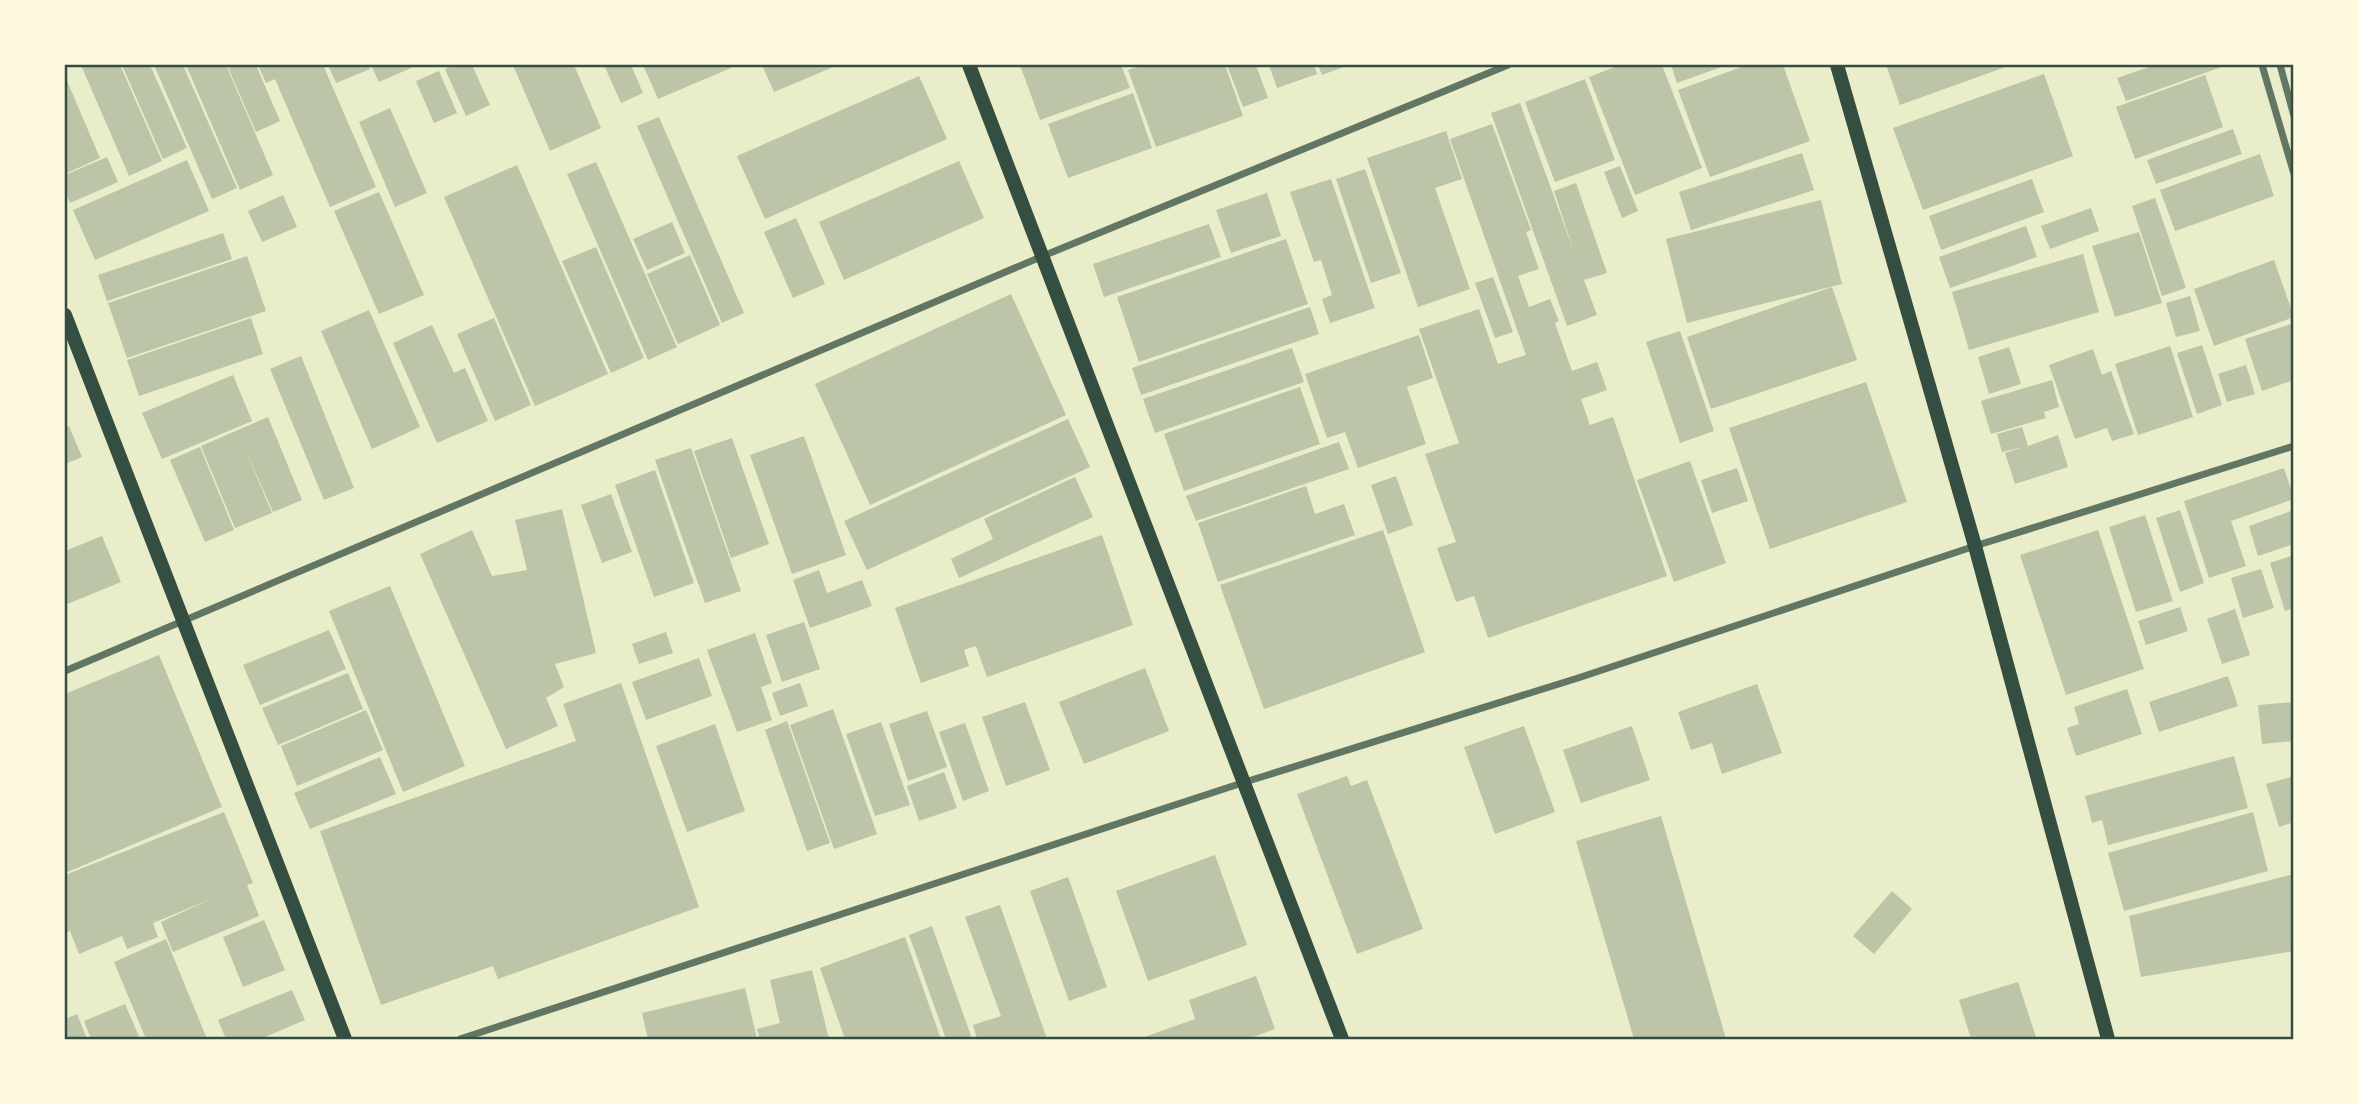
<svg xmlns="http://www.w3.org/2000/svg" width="2359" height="1104" font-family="'Work Sans',sans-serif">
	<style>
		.building { fill: #bcc5a7 }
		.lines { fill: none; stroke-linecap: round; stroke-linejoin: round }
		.minor { stroke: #617663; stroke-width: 7 }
		.secondary { stroke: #344e41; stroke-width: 14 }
		.neatline { fill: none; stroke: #344e41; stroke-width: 2.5 }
	</style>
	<rect width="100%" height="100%" fill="#e9edc9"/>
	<g class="building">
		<polygon points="81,65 120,65 162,161 129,176"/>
		<polygon points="122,65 150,65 187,148 163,159"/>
		<polygon points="154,65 183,65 237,188 212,199"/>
		<polygon points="186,65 226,65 273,175 240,190"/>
		<polygon points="227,65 256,65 280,121 256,132"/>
		<polygon points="258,65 323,65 376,187 330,207 275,79 266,83"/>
		<polygon points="328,65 369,65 370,69 336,83"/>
		<polygon points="371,65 418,65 379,82"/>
		<polygon points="456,65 472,65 490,105 466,116 445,69"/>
		<polygon points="513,65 574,65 601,128 550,151"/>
		<polygon points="604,65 631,65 643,93 621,103"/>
		<polygon points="643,65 738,65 658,99"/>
		<polygon points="762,65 838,65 774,92"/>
		<polygon points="1020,65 1121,65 1130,88 1040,120"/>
		<polygon points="1143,65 1225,65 1243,116 1156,147 1128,70"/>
		<polygon points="1227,65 1256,65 1268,98 1243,107"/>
		<polygon points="1269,65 1314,65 1317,74 1277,88"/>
		<polygon points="1318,65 1349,65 1322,75"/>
		<polygon points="1620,65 1662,65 1702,168 1635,195 1589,77"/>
		<polygon points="1671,65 1727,65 1677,83"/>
		<polygon points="1747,65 1783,65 1810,141 1710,177 1678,90"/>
		<polygon points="1886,65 2011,65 1900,105"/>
		<polygon points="2155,65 2227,65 2126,101 2117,78"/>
		<polygon points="439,71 457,113 434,123 416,81"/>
		<polygon points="2044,74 2073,156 1923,210 1893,128"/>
		<polygon points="2205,75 2223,127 2135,159 2116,107"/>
		<polygon points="65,76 100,158 65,174"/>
		<polygon points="919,76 947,139 765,219 737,156"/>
		<polygon points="1585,79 1615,160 1555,182 1525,102"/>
		<polygon points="1133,93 1152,148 1068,178 1048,124"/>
		<polygon points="1520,103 1574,252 1554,191 1576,183 1607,273 1584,280 1597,315 1567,326 1491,113"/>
		<polygon points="390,108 427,193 395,207 359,122"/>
		<polygon points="659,117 744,313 722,323 637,126"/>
		<polygon points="1492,124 1531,230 1526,232 1539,269 1518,276 1529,307 1550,299 1559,321 1555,323 1572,371 1597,362 1607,390 1581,399 1590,425 1613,417 1667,576 1488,638 1474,596 1456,602 1437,548 1456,542 1425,454 1459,443 1419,329 1479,309 1498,364 1526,355 1450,139"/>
		<polygon points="2233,129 2242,154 2156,184 2147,160"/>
		<polygon points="1446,131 1462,179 1435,188 1470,289 1418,307 1367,158"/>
		<polygon points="1802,153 1814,190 1691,230 1679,192"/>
		<polygon points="2260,154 2274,196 2175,231 2160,190"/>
		<polygon points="107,157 118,182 70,203 65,191 65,175"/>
		<polygon points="187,160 209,211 95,260 73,210"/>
		<polygon points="959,161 984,218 844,280 819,222"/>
		<polygon points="596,162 677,347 648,360 567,174"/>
		<polygon points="517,165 608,374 535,406 444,197"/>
		<polygon points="1620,166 1638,211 1622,218 1604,172"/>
		<polygon points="1365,169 1401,273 1371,283 1336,179"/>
		<polygon points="1331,179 1375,308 1330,323 1322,299 1332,295 1321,260 1314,262 1290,192"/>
		<polygon points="2032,179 2044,212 1941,250 1929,216"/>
		<polygon points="379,192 424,295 379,314 334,211"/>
		<polygon points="1267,193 1281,236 1231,253 1216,210"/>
		<polygon points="283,195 297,227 262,242 248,211"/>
		<polygon points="2155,198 2186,288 2162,296 2132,206"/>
		<polygon points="1821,200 1842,284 1687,323 1666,239"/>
		<polygon points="2091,208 2099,231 2050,249 2041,226"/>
		<polygon points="796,218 825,284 793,298 764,232"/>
		<polygon points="672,222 685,253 647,270 633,239"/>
		<polygon points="1209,224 1221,257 1104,297 1093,264"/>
		<polygon points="2026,226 2037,257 1950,288 1939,257"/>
		<polygon points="2139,232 2162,303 2115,317 2092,246"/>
		<polygon points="223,233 232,259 107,301 98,275"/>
		<polygon points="1286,239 1308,304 1139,362 1117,297"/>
		<polygon points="596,247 644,358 611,373 562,261"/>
		<polygon points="2083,254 2099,312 1969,350 1952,292"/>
		<polygon points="690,255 720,325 678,344 647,274"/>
		<polygon points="247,256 266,311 127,358 108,303"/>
		<polygon points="2274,260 2294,317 2214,346 2194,289"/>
		<polygon points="1493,277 1513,332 1495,338 1475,283"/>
		<polygon points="1832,287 1857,360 1711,409 1687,337"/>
		<polygon points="1011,294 1066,415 870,505 815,384"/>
		<polygon points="2190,296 2200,331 2176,337 2166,303"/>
		<polygon points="1310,307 1319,334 1141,395 1132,368"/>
		<polygon points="369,310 420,427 372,449 321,331"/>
		<polygon points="251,318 263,354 139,396 127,360"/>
		<polygon points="494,318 531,405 495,421 457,334"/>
		<polygon points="2294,323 2294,380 2262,391 2245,339"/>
		<polygon points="432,325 454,373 465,368 488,421 437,443 393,343"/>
		<polygon points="1680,331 1714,431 1680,443 1646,342"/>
		<polygon points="1419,335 1433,378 1407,387 1426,444 1358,468 1345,432 1327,438 1305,374"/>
		<polygon points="2202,345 2222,405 2197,414 2177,353"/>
		<polygon points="2170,346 2193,417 2138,435 2115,364"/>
		<polygon points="2009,347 2021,384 1989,394 1978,357"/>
		<polygon points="1292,348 1304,382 1155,433 1143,399"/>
		<polygon points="2093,349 2102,375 2111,371 2134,434 2112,441 2107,428 2075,439 2049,365"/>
		<polygon points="301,356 354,488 324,500 270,369"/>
		<polygon points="2246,365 2255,394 2227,402 2218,374"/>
		<polygon points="233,375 252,421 162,459 142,413"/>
		<polygon points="2052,380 2059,407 2044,412 2046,418 1991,434 1981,401"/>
		<polygon points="1866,382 1907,502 1770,549 1729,428"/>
		<polygon points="1300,387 1320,444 1184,491 1164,434"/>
		<polygon points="268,417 302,500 273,512 244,446 272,513 235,528 201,446"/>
		<polygon points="1068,419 1090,467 867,570 844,521"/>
		<polygon points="69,426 82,457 65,464 65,428"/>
		<polygon points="2022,427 2028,446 2058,435 2068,467 2015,484 2005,453 2023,447 2002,452 1997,434"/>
		<polygon points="804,436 846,555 792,574 750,455"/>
		<polygon points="732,438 769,544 731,558 694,451"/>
		<polygon points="1339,442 1349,469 1196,521 1186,496"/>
		<polygon points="200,447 234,530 205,542 170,460"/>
		<polygon points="691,448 741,591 705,603 655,460"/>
		<polygon points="1690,461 1726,563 1674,582 1637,480"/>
		<polygon points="1737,468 1748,501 1712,513 1701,480"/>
		<polygon points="2284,468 2294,499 2231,521 2246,566 2209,578 2184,501"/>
		<polygon points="655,470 694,583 654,597 615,485"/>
		<polygon points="1396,476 1413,525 1388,534 1371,485"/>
		<polygon points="1075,477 1093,517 959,578 951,559 993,539 984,519"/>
		<polygon points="1306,486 1315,514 1344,504 1355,535 1218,582 1198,523"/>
		<polygon points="611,494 632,552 602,563 581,505"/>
		<polygon points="562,509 596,653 555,664 564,687 546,698 558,726 506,749 420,554 472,530 492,576 527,570 515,520"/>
		<polygon points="2180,510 2204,583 2180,592 2156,518"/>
		<polygon points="2294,510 2294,544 2258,556 2249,526"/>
		<polygon points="2145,515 2173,601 2136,612 2109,527"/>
		<polygon points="1383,530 1425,652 1264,709 1220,585"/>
		<polygon points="2098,530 2144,669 2066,695 2020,555"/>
		<polygon points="1102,535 1133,625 987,677 976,646 964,650 969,666 921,683 895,608"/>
		<polygon points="102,536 121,582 65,605 65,551"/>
		<polygon points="2294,555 2294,608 2285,611 2270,563"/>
		<polygon points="2261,569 2274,608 2243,618 2231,578"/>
		<polygon points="819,570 827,593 862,580 872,606 810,628 793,580"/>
		<polygon points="390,586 465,766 403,792 329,611"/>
		<polygon points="2180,607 2188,631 2146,645 2138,621"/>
		<polygon points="2235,609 2250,655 2222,664 2207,619"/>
		<polygon points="804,622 820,669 782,682 766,635"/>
		<polygon points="329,630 346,669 260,705 243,665"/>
		<polygon points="666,632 673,653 639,664 632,644"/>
		<polygon points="755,633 772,683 761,687 772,720 737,732 707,650"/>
		<polygon points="159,655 222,807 65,873 65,694"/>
		<polygon points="699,658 712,696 646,720 632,682"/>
		<polygon points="1145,668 1169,731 1084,764 1059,702"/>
		<polygon points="348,673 363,709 278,745 262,708"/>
		<polygon points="2228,676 2238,706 2159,732 2149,702"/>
		<polygon points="621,683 699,907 498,979 493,966 381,1005 320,831 576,741 563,704"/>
		<polygon points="800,683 808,706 780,716 772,693"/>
		<polygon points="1757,684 1782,753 1722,774 1712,743 1691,750 1678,712"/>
		<polygon points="2127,689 2142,734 2076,756 2067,728 2079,724 2074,707"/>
		<polygon points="1025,702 1050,770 1006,786 982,717"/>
		<polygon points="2294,702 2294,741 2262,744 2258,705"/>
		<polygon points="833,709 877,834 834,849 790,725"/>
		<polygon points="366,710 383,750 297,786 281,746"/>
		<polygon points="927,711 947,767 908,781 889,724"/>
		<polygon points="787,721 830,843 807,851 765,730"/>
		<polygon points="881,722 910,805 875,816 846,734"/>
		<polygon points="965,723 989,791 963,801 939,732"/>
		<polygon points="715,724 745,811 687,832 656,746"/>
		<polygon points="1524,726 1555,812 1495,834 1464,747"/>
		<polygon points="1632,726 1650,780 1581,803 1563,750"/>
		<polygon points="2234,756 2248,808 2108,845 2102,820 2092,823 2085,796"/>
		<polygon points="380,757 396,794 310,829 294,793"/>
		<polygon points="944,772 957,808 919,821 907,786"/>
		<polygon points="1347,776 1351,786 1367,780 1423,929 1357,954 1297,794"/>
		<polygon points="2294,776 2294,822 2279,827 2266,784"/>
		<polygon points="224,812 253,883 247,885 259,916 173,952 161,922 211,899 153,923 158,937 127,949 122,936 79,954 70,931 65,933 65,875"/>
		<polygon points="2253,812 2268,871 2124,911 2108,853"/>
		<polygon points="1661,816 1726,1039 1634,1039 1576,841"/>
		<polygon points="1215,855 1247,945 1148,981 1116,891"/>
		<polygon points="2294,874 2294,951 2141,977 2129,916"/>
		<polygon points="1068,877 1107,987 1069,1001 1030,891"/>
		<polygon points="1892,891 1912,909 1874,954 1853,936"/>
		<polygon points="1000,905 1047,1039 977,1039 973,1025 1001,1016 965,917"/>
		<polygon points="264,920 285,970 243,987 223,937"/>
		<polygon points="932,926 972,1039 946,1039 909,935"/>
		<polygon points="905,937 941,1039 845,1039 820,968"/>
		<polygon points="166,939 207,1039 146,1039 114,962"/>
		<polygon points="812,970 829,1039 760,1039 757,1029 780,1023 770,980"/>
		<polygon points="1256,976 1275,1029 1248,1039 1139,1039 1195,1019 1189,1000"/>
		<polygon points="2018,982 2036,1037 1971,1039 1959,1000"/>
		<polygon points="745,988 757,1039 648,1039 642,1013"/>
		<polygon points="292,990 305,1020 260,1039 226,1039 218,1020"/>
		<polygon points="125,1004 140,1039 91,1039 84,1021"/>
		<polygon points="77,1014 87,1039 65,1039 65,1019"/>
	</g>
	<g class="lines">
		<g class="minor">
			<polyline points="2262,65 2294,174"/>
			<polyline points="2280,65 2294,116"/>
			<polyline points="65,671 1043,256 1508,65"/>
			<polyline points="460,1039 1242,783 1578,678 1975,546 2294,446"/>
		</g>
		<g class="secondary">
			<polyline points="969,65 1342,1039"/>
			<polyline points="1837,65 1975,546 2108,1039"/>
			<polyline points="65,315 345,1039"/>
		</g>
	</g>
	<rect width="2359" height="1104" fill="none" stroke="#fefae0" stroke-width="133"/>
	<rect x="66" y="66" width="2226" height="972" class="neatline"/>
</svg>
